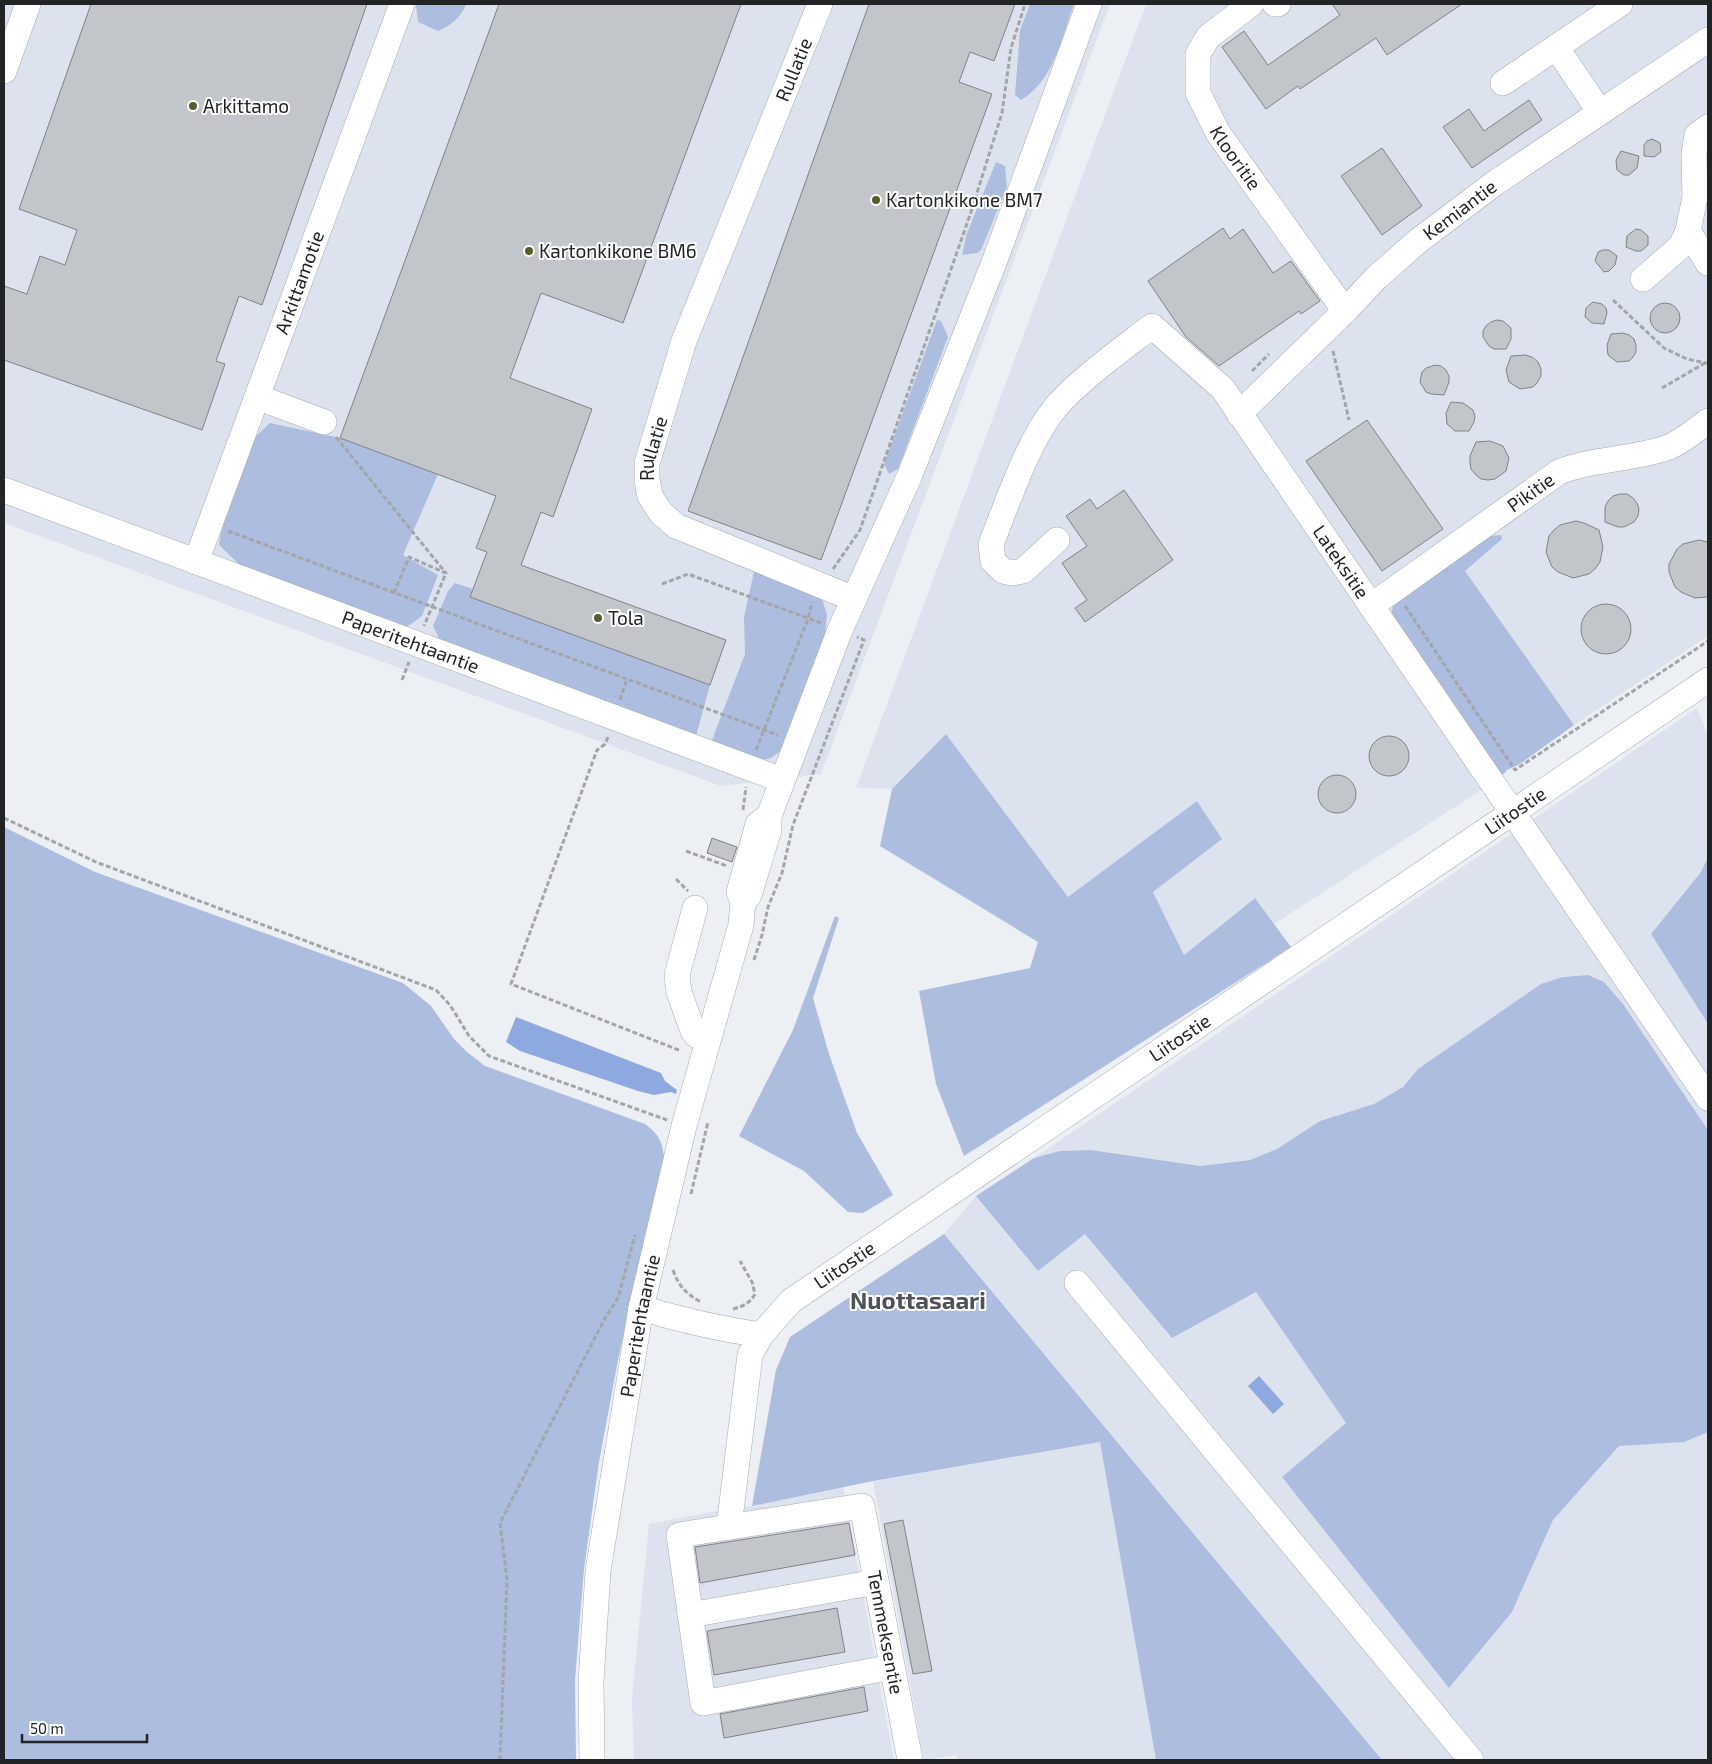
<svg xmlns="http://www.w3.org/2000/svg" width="1712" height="1764" font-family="'Exo 2',sans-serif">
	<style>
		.built { fill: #dce3ef }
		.green { fill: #acbddf }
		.water { fill: #8ea9e0 }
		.building { fill: #c2c5ca; stroke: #808287 }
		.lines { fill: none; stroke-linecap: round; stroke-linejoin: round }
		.minor-casing { stroke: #a7a9af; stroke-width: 26 }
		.path { stroke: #a3a5a9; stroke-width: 3; stroke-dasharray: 5 2.5; stroke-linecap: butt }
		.minor { stroke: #fff; stroke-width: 25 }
		.poi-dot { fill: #575c2a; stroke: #fff; stroke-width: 2 }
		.labels { text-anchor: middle; stroke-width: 4; stroke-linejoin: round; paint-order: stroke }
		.street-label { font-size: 19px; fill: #222325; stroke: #fff }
		.poi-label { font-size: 19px; fill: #222325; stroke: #fff; text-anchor: start }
		.district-label { font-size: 24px; font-weight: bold; fill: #505257; stroke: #fff }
	</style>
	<rect width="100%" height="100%" fill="#eceff4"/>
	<g class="built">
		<polygon points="4,4 1110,4 821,774 721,786 4,523"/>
		<polygon points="1146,4 1708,4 1708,636 1574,725 1520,764 1507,770 1501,777 1274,924 1254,898 1184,955 1153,892 1222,839 1068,897 946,734 892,789 856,788"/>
		<polygon points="1697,708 1708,736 1708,857 1701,872 1651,934 1708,1024 1708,1130 1623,1004 1604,982 1588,975 1563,977 1418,1069 1403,1087 1374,1104 1320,1121 1277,1149 1250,1160 1200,1166 1091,1150 1060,1151 1034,1158"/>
		<polygon points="976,1196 1037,1270 1085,1234 1172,1338 1256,1291 1346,1423 1283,1477 1512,1612 1553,1520 1620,1445 1684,1442 1708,1432 1708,1760 1382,1760 944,1234"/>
		<polygon points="1100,1442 1156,1760 958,1760 956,1755 924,1760 873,1481"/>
		<polygon points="843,1486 894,1760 634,1760 632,1699 649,1524 732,1508 752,1506"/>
	</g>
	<g class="green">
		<path d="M 416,4 L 466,4 C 461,18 451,25 438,31 L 418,22 Z"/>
		<path d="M 1030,4 L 1074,4 C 1062,37 1053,82 1021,100 L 1015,95 L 1020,30 Z"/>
		<polygon points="996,162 1005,166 1007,187 981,250 977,253 962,255 967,233"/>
		<polygon points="937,320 941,321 948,337 898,469 889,474 884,464"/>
		<polygon points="270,423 340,438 438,474 403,555 438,575 422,616 404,629 241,566 219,545 223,517 253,439"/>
		<polygon points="1501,535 1502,539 1465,571 1574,725 1520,764 1507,770 1501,777 1391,615 1393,606 1408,593 1490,536"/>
		<polygon points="762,570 822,599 827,615 825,634 782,750 771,758 759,761 719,748 712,740 745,654 744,617 754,572"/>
		<polygon points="455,583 473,589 470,596 710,685 696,736 442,645 433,626 448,591"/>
		<polygon points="946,734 1068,897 1197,801 1222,839 1153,892 1184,955 1255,898 1291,947 964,1156 936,1084 919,991 1030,968 1038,942 880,846 892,789"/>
		<path d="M 4,827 L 95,872 L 403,983 L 431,1006 L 454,1039 L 467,1052 L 485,1066 L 645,1124 C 658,1134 661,1139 664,1155 L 618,1360 L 599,1462 L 584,1569 L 575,1680 L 576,1760 L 4,1760 Z"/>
		<polygon points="1708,857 1708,1024 1651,934 1701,872"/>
		<polygon points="835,916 839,918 813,998 829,1054 857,1133 893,1195 863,1213 848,1212 804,1171 739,1136 793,1030"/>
		<polygon points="1588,975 1604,982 1623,1004 1708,1130 1708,1432 1684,1442 1619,1446 1553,1520 1512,1612 1449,1688 1282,1477 1346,1423 1256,1292 1172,1338 1085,1234 1038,1271 976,1196 1034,1158 1060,1151 1091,1150 1200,1166 1250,1160 1277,1149 1320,1121 1374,1104 1403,1087 1418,1069 1541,984 1563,977"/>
		<polygon points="944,1234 1382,1760 1156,1760 1100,1442 873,1481 752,1506 776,1370 790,1337"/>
	</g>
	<g class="water">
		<polygon points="516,1017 661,1073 665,1081 677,1090 676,1094 671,1092 654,1095 638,1091 520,1051 506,1042"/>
		<polygon points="1259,1376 1284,1404 1273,1414 1248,1386"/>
	</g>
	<g class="building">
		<polygon points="91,4 367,4 262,305 239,296 216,361 225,364 202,430 4,360 4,286 27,294 40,256 65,265 77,230 19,209"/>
		<polygon points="499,4 741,4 623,323 541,293 510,378 592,409 553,517 541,512 521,565 726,640 710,685 470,597 487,552 476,548 496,496 340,438"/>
		<polygon points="869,4 1015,4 994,61 970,52 959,82 992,94 821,560 688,511"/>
		<polygon points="1332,4 1462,4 1387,55 1376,38 1300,89 1298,86 1266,109 1222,47 1244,31 1268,65 1340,15"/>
		<polygon points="1529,100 1542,120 1472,168 1443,127 1469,109 1484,131"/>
		<polygon points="1652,139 1660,143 1661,152 1654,157 1644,156 1644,145 1647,141"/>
		<polygon points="1382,148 1422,206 1382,235 1341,176"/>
		<polygon points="1621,151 1639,156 1637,168 1629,175 1624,175 1617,170 1616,160"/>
		<polygon points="1223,228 1230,239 1243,229 1273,273 1291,261 1320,301 1301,314 1299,311 1219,366 1186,337 1148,281"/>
		<polygon points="1636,229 1641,230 1648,236 1648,245 1641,251 1636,251 1626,247 1627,236"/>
		<polygon points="1603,250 1609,250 1617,256 1615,265 1609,271 1604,272 1595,261 1598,252"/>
		<polygon points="1593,302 1602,304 1606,308 1607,313 1604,324 1592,323 1585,317 1586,308"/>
		<circle cx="1665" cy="318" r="15"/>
		<polygon points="1497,320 1503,321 1511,328 1511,339 1506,349 1494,349 1489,346 1483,337 1483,331 1486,326 1491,322"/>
		<polygon points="1623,333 1629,335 1634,339 1636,345 1636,352 1633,357 1629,361 1617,362 1608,355 1607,345 1611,334"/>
		<polygon points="1525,355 1532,357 1538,362 1541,369 1541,376 1537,383 1533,387 1520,389 1509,382 1506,370 1511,356"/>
		<polygon points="1435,365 1441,366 1446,370 1449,376 1449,382 1444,395 1431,394 1426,392 1420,382 1422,372 1426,368"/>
		<polygon points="1451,402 1463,403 1473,410 1475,416 1474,422 1469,431 1455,431 1447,424 1446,413"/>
		<polygon points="1367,420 1443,529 1382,571 1306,461"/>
		<polygon points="1490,441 1503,446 1509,458 1506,471 1495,479 1488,480 1481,479 1476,475 1471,469 1470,463 1470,456 1476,442"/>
		<polygon points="1124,490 1173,560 1085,622 1075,608 1087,600 1062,563 1087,546 1066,516 1090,499 1097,509"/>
		<polygon points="1620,494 1627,494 1633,498 1637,503 1639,509 1638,516 1634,522 1624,527 1618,527 1605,522 1605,507 1608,501 1613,496"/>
		<polygon points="1576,521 1584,523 1599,530 1603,547 1600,562 1595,569 1589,574 1573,578 1558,572 1552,567 1546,552 1549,536 1554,530 1560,525"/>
		<polygon points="1699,540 1708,542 1708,597 1695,598 1681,592 1675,587 1669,572 1669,564 1677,549 1683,544"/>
		<circle cx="1606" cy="629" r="25"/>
		<circle cx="1389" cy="756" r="20"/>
		<circle cx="1337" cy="794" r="19"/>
		<polygon points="712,838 737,847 732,862 707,853"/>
		<polygon points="903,1520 932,1671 913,1674 884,1524"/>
		<polygon points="849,1523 855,1555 700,1583 695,1547"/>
		<polygon points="837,1608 845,1652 714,1675 707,1631"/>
		<polygon points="864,1687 868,1711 724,1738 720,1714"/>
	</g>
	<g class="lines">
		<g class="minor-casing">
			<g id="minor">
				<path id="s1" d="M 1251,4 L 1208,37 L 1198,54 L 1198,93 L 1218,133 L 1345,311"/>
				<polyline points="1275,4 1278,4"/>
				<polyline points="1556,47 1600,112"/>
				<polyline points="4,71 28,4"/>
				<polyline points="1503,83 1620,4"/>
				<polyline points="1708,127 1697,135 1694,153 1695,197 1688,231 1708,263"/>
				<polyline points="1643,279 1681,246 1688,231"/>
				<polyline points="257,397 324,422"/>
				<path id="s2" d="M 1239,414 L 1345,311 L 1376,278 L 1418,241 L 1495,183 L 1708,40"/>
				<path id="s3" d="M 4,490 L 782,780"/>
				<path id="s4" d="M 1057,540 L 1023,571 L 1012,573 L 1003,571 L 993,561 L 991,544 C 1008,502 1027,443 1055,408 C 1080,379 1121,350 1152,326 L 1223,389 L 1708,1098"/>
				<path id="s5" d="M 196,562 L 402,4"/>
				<polyline points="854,599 909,477 995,260 1089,4"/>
				<path id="s6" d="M 1371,606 L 1559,472 C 1594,458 1633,460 1669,447 C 1683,441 1696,430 1708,421"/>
				<path id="s7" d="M 769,816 L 840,630 L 854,599 L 676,526 L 661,513 L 650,496 L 647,479 L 647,463 L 684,341 L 820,4"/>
				<polygon points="769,816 769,830 749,895 743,902 739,892 758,824"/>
				<polyline points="695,908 677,975 679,992 693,1031 697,1036 707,1040"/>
				<polyline points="1077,1283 1471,1760"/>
				<path d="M 641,1308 C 681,1320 720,1329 761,1335"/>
				<path id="s8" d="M 729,1527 L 750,1355 L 761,1335 L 791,1301 L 1708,680"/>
				<polyline points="690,1615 876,1582"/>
				<path id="s9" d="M 892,1667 L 703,1703 L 679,1535 L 862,1506 L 910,1760"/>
				<path id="s10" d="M 592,1760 L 591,1681 L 598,1571 L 641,1308 L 684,1126 L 741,925 L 743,902"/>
			</g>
		</g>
		<g class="path">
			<polyline points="1613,300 1664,348 1687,359 1706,363 1708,362"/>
			<polyline points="1333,351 1349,420"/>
			<polyline points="1252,371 1269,354"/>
			<polyline points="1662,388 1705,363"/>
			<polyline points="336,437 445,572"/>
			<polyline points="228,531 778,735"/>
			<polyline points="833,569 860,530 971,212 1002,113 1011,48 1025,4"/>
			<polyline points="662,584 688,574 821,623"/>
			<polyline points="394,593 409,557 446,573 424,626"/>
			<polyline points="1405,606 1515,770 1708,641"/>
			<polyline points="402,680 409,662"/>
			<polyline points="620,700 627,679"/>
			<polyline points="608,737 605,744 597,750 511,984 681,1051"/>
			<polyline points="756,750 808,619 812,602"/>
			<polyline points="743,810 746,787"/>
			<polyline points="4,818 96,862 436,990 450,1005 469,1036 489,1056 667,1120"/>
			<polyline points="686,851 727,866"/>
			<polyline points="676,879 688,891"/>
			<polyline points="754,960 762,935 768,907 782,873 793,825 864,640 857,637"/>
			<polyline points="691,1194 708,1122"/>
			<path d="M 673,1270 C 678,1285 686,1294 701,1302"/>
			<path d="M 733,1309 C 744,1306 750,1303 755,1294 L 752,1282 L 740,1261"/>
			<polyline points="500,1760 507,1579 500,1523 604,1320 618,1298 635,1235"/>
		</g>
		<use href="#minor" class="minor"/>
	</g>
	<g class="poi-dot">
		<circle cx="193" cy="106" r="5"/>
		<circle cx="876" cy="200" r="5"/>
		<circle cx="529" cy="251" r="5"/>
		<circle cx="598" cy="618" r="5"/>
	</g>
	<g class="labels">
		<g class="street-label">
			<text dy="7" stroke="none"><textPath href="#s7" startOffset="919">Rullatie</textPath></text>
			<text dy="7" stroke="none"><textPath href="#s1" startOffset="188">Klooritie</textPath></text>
			<text dy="7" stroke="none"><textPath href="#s2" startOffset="301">Kemiantie</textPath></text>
			<text dy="7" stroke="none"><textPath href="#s5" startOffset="298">Arkittamotie</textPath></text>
			<text dy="7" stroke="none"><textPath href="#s7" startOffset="514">Rullatie</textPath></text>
			<text dy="7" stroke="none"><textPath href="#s6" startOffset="196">Pikitie</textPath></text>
			<text dy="7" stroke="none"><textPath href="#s4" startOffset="680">Lateksitie</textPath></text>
			<text dy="7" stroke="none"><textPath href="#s3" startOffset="434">Paperitehtaantie</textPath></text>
			<text dy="7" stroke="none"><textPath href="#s8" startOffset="1116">Liitostie</textPath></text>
			<text dy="7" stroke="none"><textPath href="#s8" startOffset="711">Liitostie</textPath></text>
			<text dy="7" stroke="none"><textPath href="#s8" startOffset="306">Liitostie</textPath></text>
			<text dy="7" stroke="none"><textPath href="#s10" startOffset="438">Paperitehtaantie</textPath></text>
			<text dy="7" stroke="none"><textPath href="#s9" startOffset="676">Temmeksentie</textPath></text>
		</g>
		<g class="poi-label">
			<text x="203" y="113">Arkittamo</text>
			<text x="886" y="207">Kartonkikone BM7</text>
			<text x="539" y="258">Kartonkikone BM6</text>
			<text x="608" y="625">Tola</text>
		</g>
		<g class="district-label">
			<text x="918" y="1309">Nuottasaari</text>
		</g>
	</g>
	<rect width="1712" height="1764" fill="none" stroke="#222325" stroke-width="10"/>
	<path d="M22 1734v8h125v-8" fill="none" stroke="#222325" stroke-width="2.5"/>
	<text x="30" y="1734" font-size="15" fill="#222325" stroke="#ffffff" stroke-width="4" paint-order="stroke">50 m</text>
</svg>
